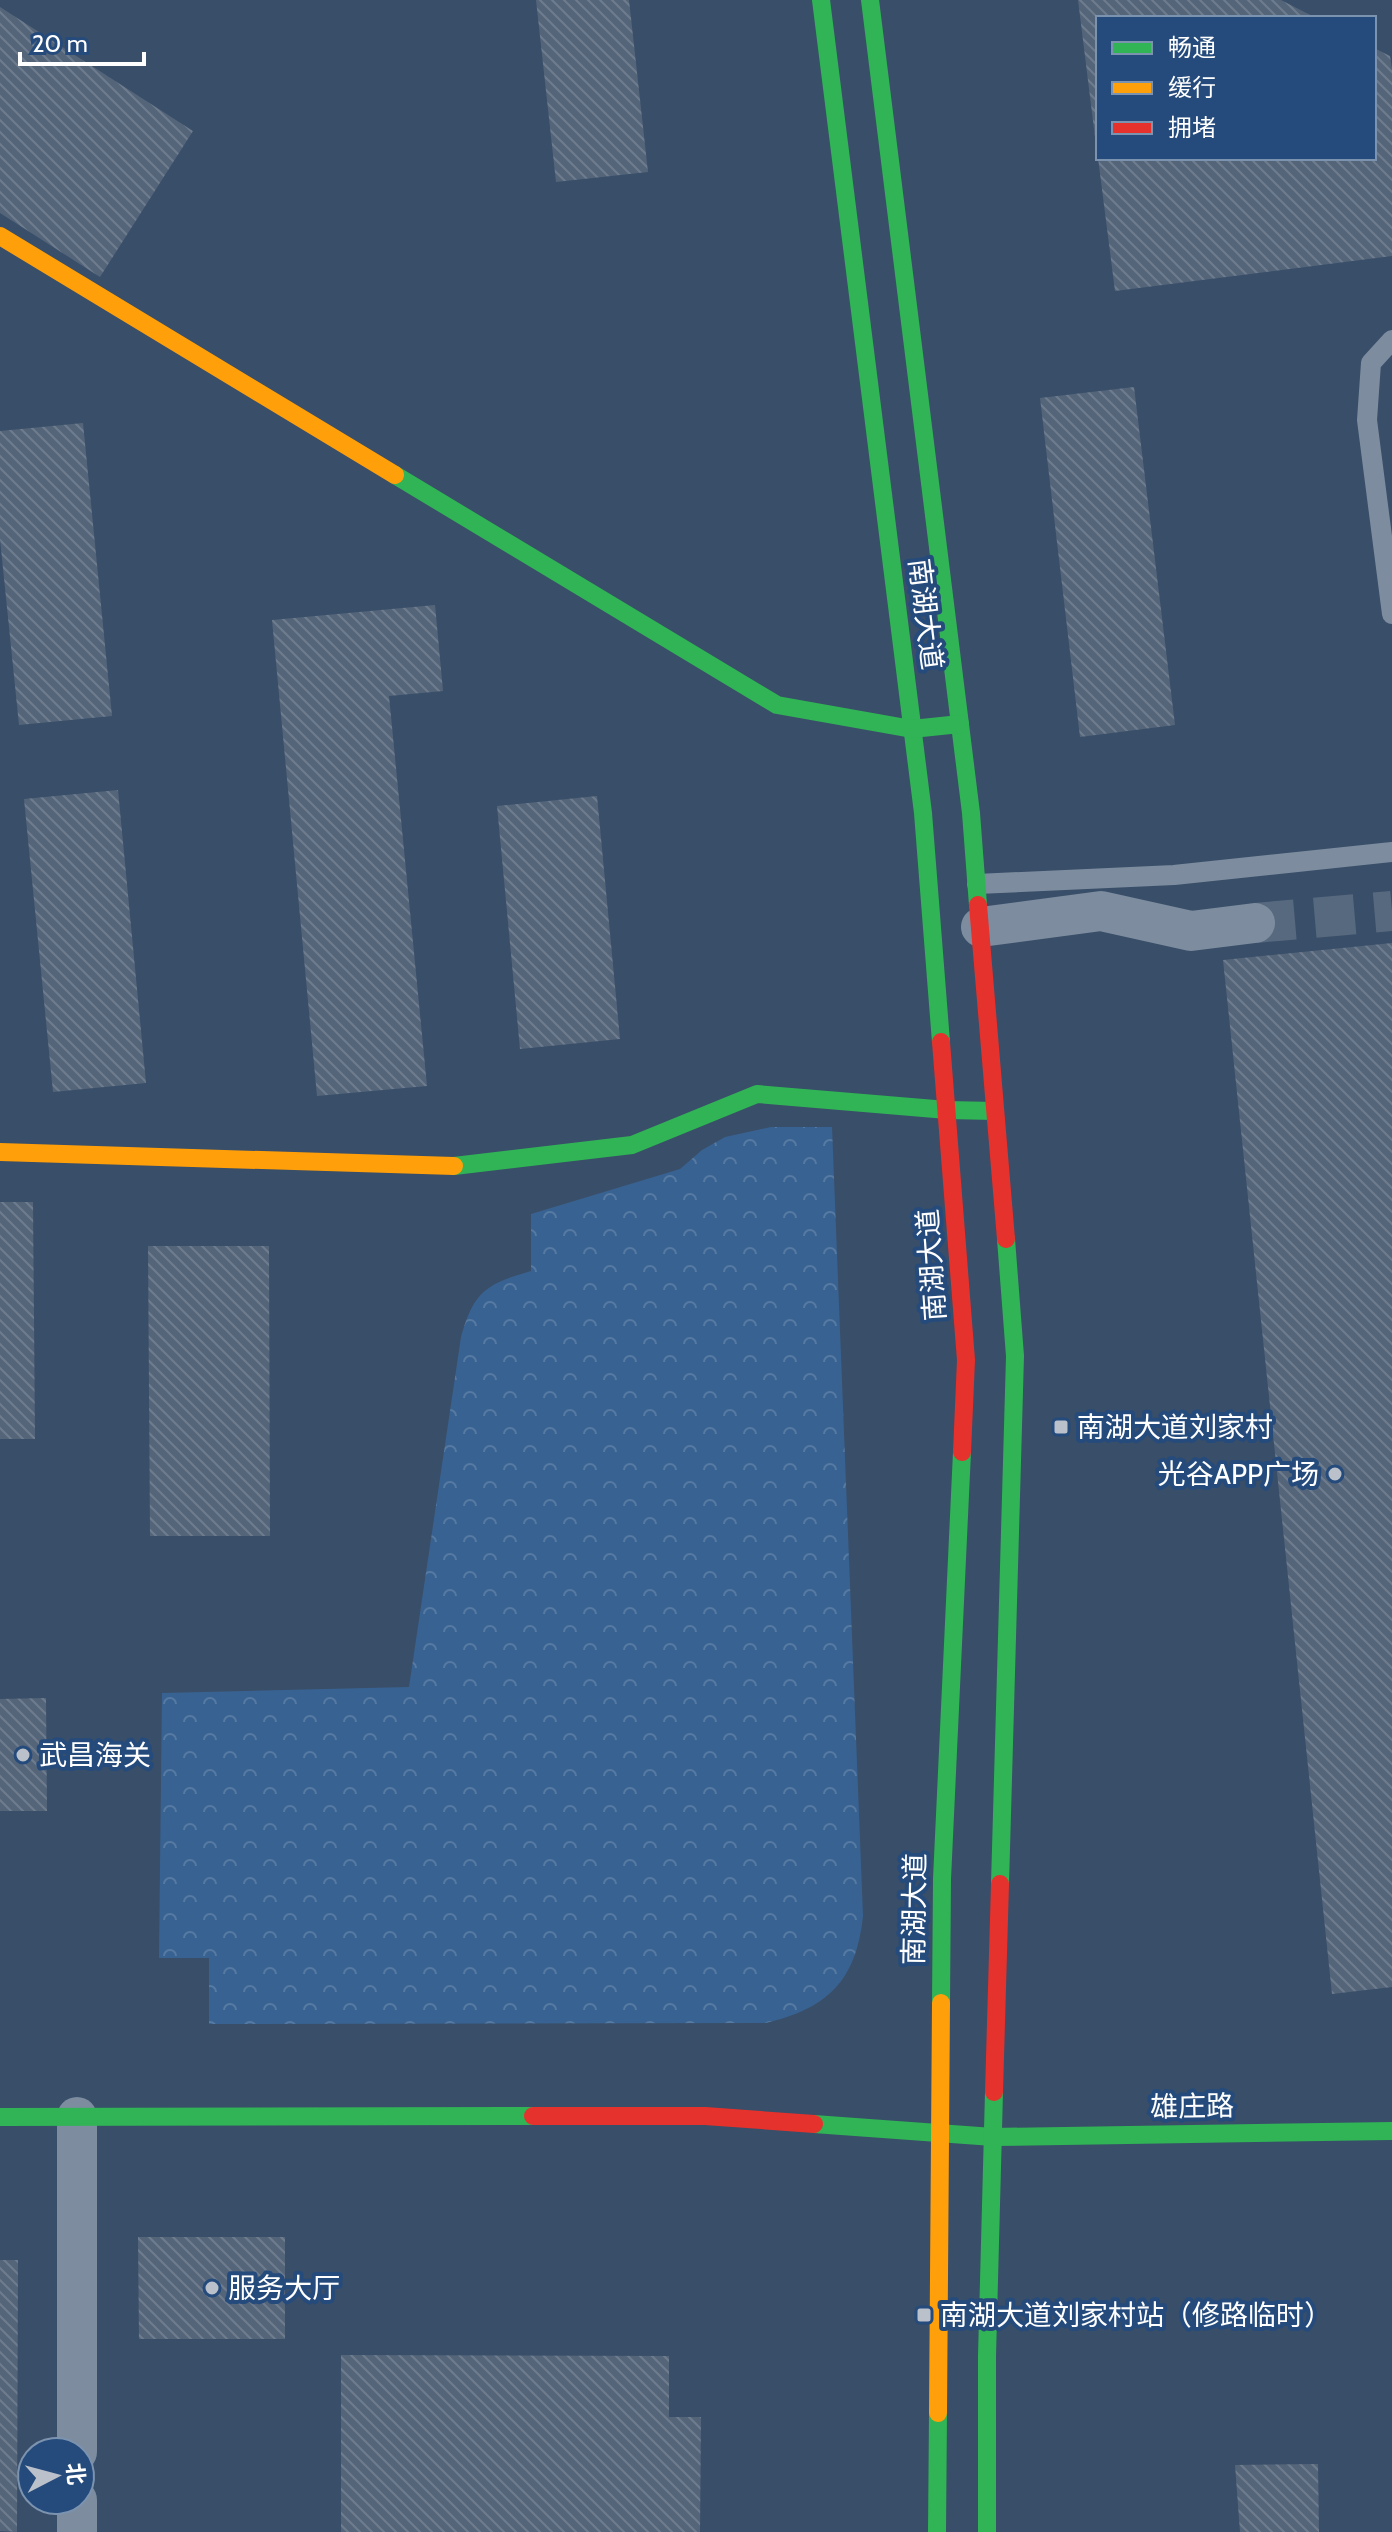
<svg xmlns="http://www.w3.org/2000/svg" width="1392" height="2532" font-family="Cabin,'Noto Sans SC',sans-serif">
	<style>
		.forest { fill: url(#forest-crowns) }
		.building { fill: url(#building-back-hatch) }
		.lines { fill: none; stroke-linecap: round; stroke-linejoin: round }
		.street-tunnel { stroke: #57697f; stroke-width: 40; stroke-dasharray: 40 20; stroke-linecap: butt }
		.lane { stroke: #7d8d9f; stroke-width: 20 }
		.street { stroke: #7d8d9f; stroke-width: 40 }
		.fast { stroke: #30b455; stroke-width: 18 }
		.slow { stroke: #ff9f0a; stroke-width: 18 }
		.jam { stroke: #e5322d; stroke-width: 18 }
		.poi-dot { fill: #bac1ca; stroke: #254b7c; stroke-width: 3 }
		.labels { text-anchor: middle; stroke-width: 8; stroke-linejoin: round; paint-order: stroke }
		.street-label { font-size: 28px; fill: #fff; stroke: #254b7c }
		.poi-label { font-size: 28px; fill: #fff; stroke: #254b7c; text-anchor: start }
	</style>
	<defs>
		<pattern id="forest-crowns" width="20" height="18" patternUnits="userSpaceOnUse" patternTransform="scale(2)"><rect width="20" height="18" fill="#386292"/><path d="M2 6a3 3 0 1 1 6 0M12 15a3 3 0 1 1 6 0" fill="none" stroke="#567aa2"/></pattern>
		<pattern id="building-back-hatch" width="6" height="6" patternUnits="userSpaceOnUse" patternTransform="scale(2)"><rect width="6" height="6" fill="#54657a"/><path d="M-1 5l2 2M0 0l6 6M5-1l2 2" fill="none" stroke="#6e7c8e"/></pattern>
	</defs>
	<rect width="100%" height="100%" fill="#394e68"/>
	<path class="forest" d="M 771,1127 L 832,1127 L 863,1916 C 856,1981 828,2008 766,2023 L 209,2024 L 209,1958 L 159,1958 L 162,1693 L 409,1687 L 461,1337 C 474,1290 487,1284 531,1271 L 531,1214 L 680,1169 L 702,1150 L 725,1137 Z"/>
	<g class="building">
		<polygon points="536,0 629,0 648,172 556,182"/>
		<polygon points="1078,0 1281,0 1316,18 1098,18 1098,145 1096,145"/>
		<polygon points="0,7 193,131 100,277 0,213"/>
		<polygon points="1374,48 1390,56 1392,69 1392,256 1115,291 1098,158 1374,158"/>
		<polygon points="1134,387 1175,725 1080,737 1040,398"/>
		<polygon points="83,423 112,716 19,725 0,539 0,431"/>
		<polygon points="435,605 443,691 389,696 427,1086 317,1096 272,620"/>
		<polygon points="118,790 146,1083 53,1092 24,799"/>
		<polygon points="597,796 620,1039 520,1049 497,806"/>
		<polygon points="1392,943 1392,1987 1332,1994 1223,960"/>
		<polygon points="0,1202 33,1202 35,1439 0,1439"/>
		<polygon points="148,1246 269,1246 270,1536 150,1536"/>
		<polygon points="46,1698 47,1811 0,1811 0,1699"/>
		<polygon points="138,2237 285,2237 285,2339 139,2339"/>
		<polygon points="0,2260 18,2260 17,2532 0,2531"/>
		<polygon points="341,2355 669,2356 669,2417 701,2417 700,2532 341,2532"/>
		<polygon points="1318,2464 1319,2532 1240,2532 1235,2465"/>
	</g>
	<g class="lines">
		<polyline class="street-tunnel" points="1255,923 1392,911"/>
		<g class="lane">
			<polyline points="1392,340 1371,363 1367,420 1392,614"/>
			<polyline points="977,884 1174,875 1392,852"/>
		</g>
		<g class="street">
			<polyline points="981,927 1101,911 1191,931 1255,923"/>
			<polyline points="77,2452 77,2117"/>
			<polyline points="77,2532 77,2500"/>
		</g>
		<g class="fast">
			<polyline points="821,0 923,813 941,1042"/>
			<polyline points="870,0 971,813 978,905"/>
			<polyline points="395,475 777,705 912,729 960,724"/>
			<polyline points="454,1166 632,1145 757,1094 947,1110 995,1111"/>
			<polyline points="1000,1884 1015,1356 1006,1239"/>
			<polyline points="941,2003 942,1879 962,1452"/>
			<polyline points="0,2117 533,2116"/>
			<polyline points="814,2124 993,2137 1392,2131"/>
			<polyline points="937,2532 938,2413"/>
			<polyline points="987,2532 987,2356 994,2092"/>
		</g>
		<g class="slow">
			<polyline points="0,236 395,475"/>
			<polyline points="0,1152 454,1166"/>
			<polyline points="938,2413 941,2003"/>
		</g>
		<g class="jam">
			<polyline points="978,905 1006,1239"/>
			<polyline points="941,1042 966,1360 962,1452"/>
			<polyline points="994,2092 1000,1884"/>
			<polyline points="533,2116 705,2116 814,2124"/>
		</g>
	</g>
	<g class="poi-dot">
		<rect x="1053" y="1419" width="16" height="16" rx="4"/>
		<circle cx="1335" cy="1474" r="8"/>
		<circle cx="23" cy="1755" r="8"/>
		<circle cx="212" cy="2288" r="8"/>
		<rect x="916" y="2307" width="16" height="16" rx="4"/>
	</g>
	<g class="labels">
		<g class="street-label">
			<text transform="translate(926 614) rotate(83)" y="10">南湖大道</text>
			<text transform="translate(931 1265) rotate(-94)" y="10">南湖大道</text>
			<text transform="translate(914 1909) rotate(-89)" y="10">南湖大道</text>
			<text transform="translate(1192 2106) rotate(-1)" y="10">雄庄路</text>
		</g>
		<g class="poi-label">
			<text x="1077" y="1437">南湖大道刘家村</text>
			<text x="1319" y="1484" text-anchor="end">光谷APP广场</text>
			<text x="39" y="1765">武昌海关</text>
			<text x="228" y="2298">服务大厅</text>
			<text x="940" y="2325">南湖大道刘家村站（修路临时）</text>
		</g>
	</g>
	<rect x="1096" y="16" width="280" height="144" fill="#254b7c" stroke="#7c93b0" stroke-width="2"/>
	<rect x="1112" y="42" width="40" height="12" fill="#30b455" stroke="#7c93b0" stroke-width="2"/>
	<text x="1168" y="56" font-size="24" fill="#ffffff">畅通</text>
	<rect x="1112" y="82" width="40" height="12" fill="#ff9f0a" stroke="#7c93b0" stroke-width="2"/>
	<text x="1168" y="96" font-size="24" fill="#ffffff">缓行</text>
	<rect x="1112" y="122" width="40" height="12" fill="#e5322d" stroke="#7c93b0" stroke-width="2"/>
	<text x="1168" y="136" font-size="24" fill="#ffffff">拥堵</text>
	<g transform="translate(56 2476) rotate(84)"><circle r="38" fill="#254b7c" stroke="#7c93b0" stroke-width="2"/>
	<path d="M0-6L14 30L0 20L-14 30Z" fill="#bac1ca"/>
	<text y="-12" font-size="22" font-weight="bold" text-anchor="middle" fill="#ffffff">北</text>
	</g>
	<path d="M20 52v12h124v-12" fill="none" stroke="#ffffff" stroke-width="4"/>
	<text x="32" y="52" font-size="24" fill="#ffffff" stroke="#254b7c" stroke-width="6" paint-order="stroke">20 m</text>
</svg>
